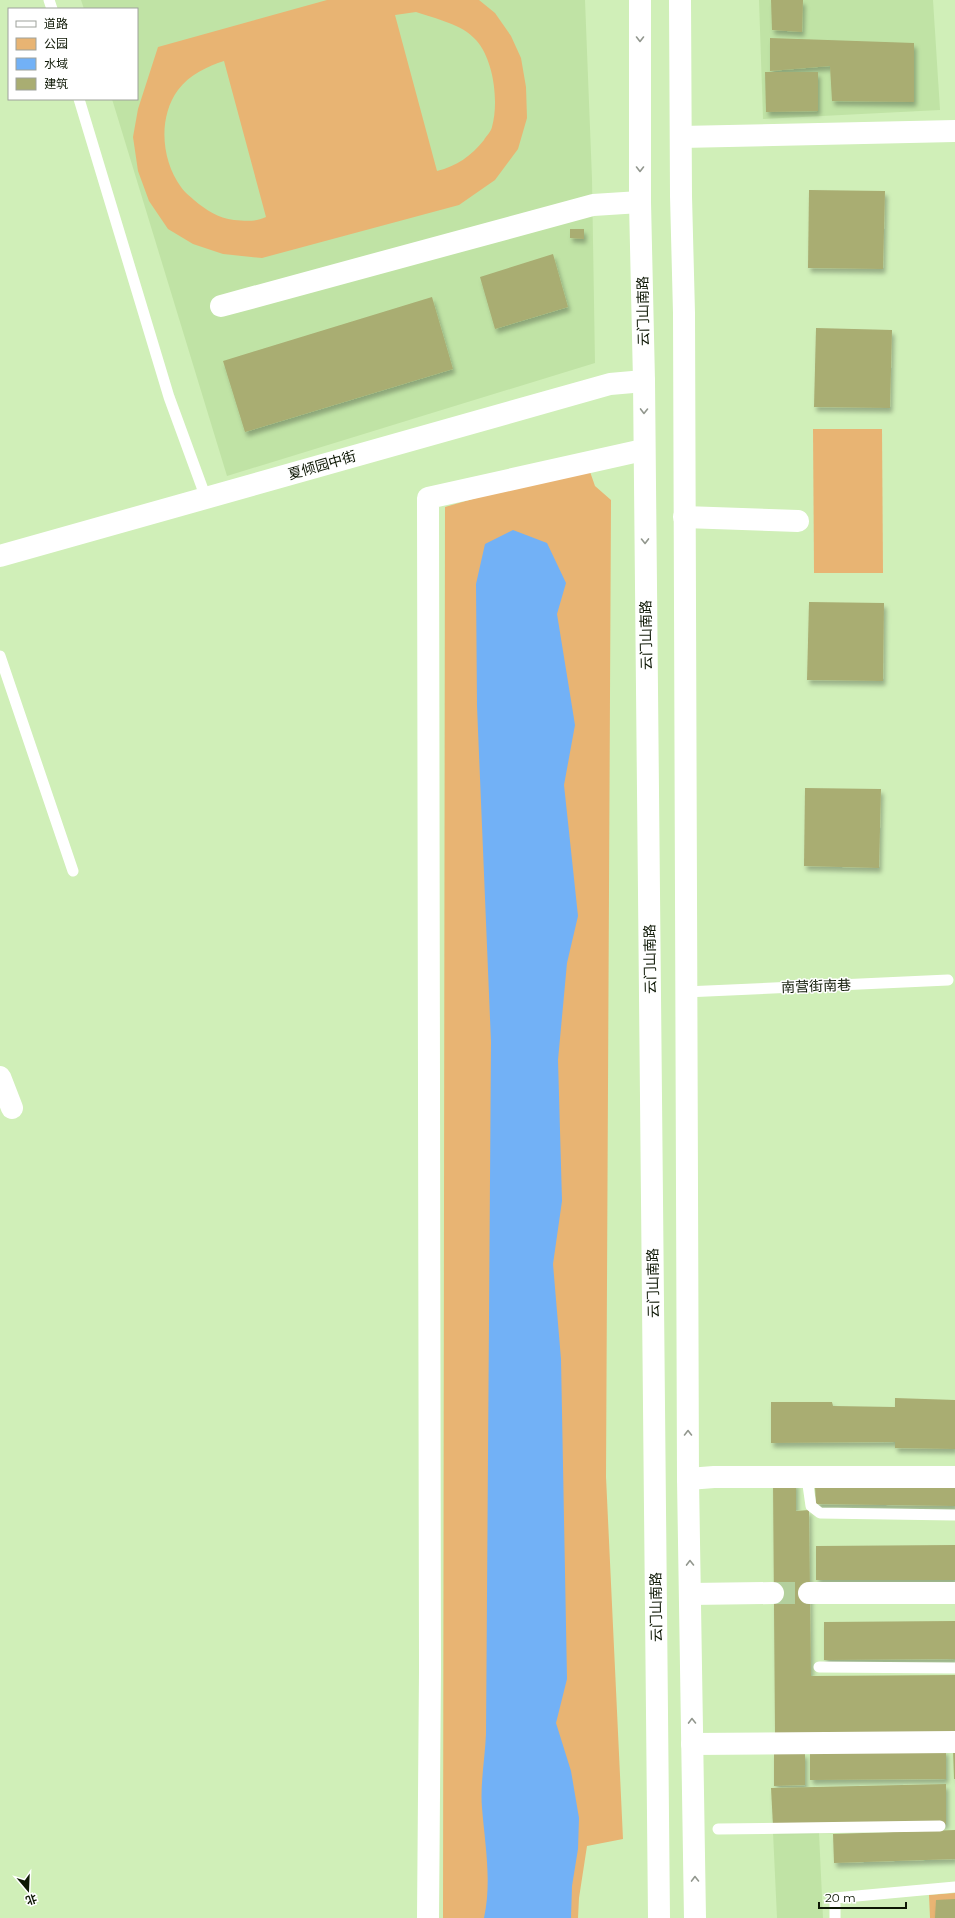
<svg xmlns="http://www.w3.org/2000/svg" width="955" height="1918" font-family="Montserrat,'Noto Sans SC',sans-serif">
	<style>
		.built { fill: #c0e3a5 }
		.green { fill: #e8b473; fill-rule: evenodd }
		.water { fill: #72b1f6 }
		.building { fill: #a9ad72; filter: url(#shadow) }
		.lines { fill: none; stroke-linecap: round; stroke-linejoin: round }
		.street-tunnel { stroke: #b3cf9d; stroke-width: 22; stroke-dasharray: 22 11; stroke-linecap: butt }
		.lane { stroke: #fff; stroke-width: 11 }
		.street { stroke: #fff; stroke-width: 22 }
		.secondary { stroke: #fff; stroke-width: 22 }
		.oneway { stroke: #92978e }
		.labels { text-anchor: middle; stroke-width: 3; stroke-linejoin: round; paint-order: stroke }
		.street-label { font-size: 14px; fill: #0d1704; stroke: #fff }
	</style>
	<defs>
		<filter id="shadow"><feDropShadow dx="2.5" dy="4.5" stdDeviation="2" flood-color="#0004"/></filter>
	</defs>
	<rect width="100%" height="100%" fill="#d0efb8"/>
	<g class="built">
		<polygon points="81,0 585,0 592,179 595,363 227,476 112,99 137,99 137,9 84,9"/>
		<polygon points="759,0 933,0 940,110 763,119"/>
		<polygon points="773,1832 819,1833 823,1918 777,1918"/>
	</g>
	<g class="green">
		<path d="M 327,0 L 479,0 L 495,13 L 511,36 L 521,58 L 526,87 L 527,118 L 518,149 L 495,180 L 459,205 L 262,258 L 223,254 L 193,244 L 168,229 L 149,201 L 138,171 L 133,137 L 138,109 L 158,47 ZM 416,12 C 436,19 462,24 476,40 C 494,60 499,102 492,127 C 491,132 486,136 484,140 C 471,156 457,166 437,171 L 395,15 ZM 224,61 L 266,217 C 255,222 246,221 234,220 C 218,218 206,210 194,200 C 190,196 184,192 181,187 C 161,160 158,117 178,90 C 189,75 208,66 224,61 Z"/>
		<polygon points="813,429 882,429 883,573 814,573"/>
		<polygon points="588,466 595,486 611,500 606,1477 623,1839 587,1846 579,1898 578,1918 443,1918 445,507"/>
		<polygon points="955,1893 955,1918 930,1918 929,1895"/>
	</g>
	<path class="water" d="M 513,530 L 547,543 L 566,583 L 557,614 L 575,725 L 564,785 L 578,916 L 567,963 L 558,1060 L 562,1201 L 553,1264 L 561,1359 L 567,1679 L 556,1723 L 571,1771 L 579,1818 L 578,1849 L 572,1886 L 571,1918 L 484,1918 C 492,1881 485,1845 482,1808 C 480,1784 485,1758 486,1734 L 491,1042 L 477,706 L 476,584 L 485,544 Z"/>
	<g class="building">
		<polygon points="771,0 803,0 802,32 772,30"/>
		<polygon points="770,38 914,43 914,102 832,101 830,66 770,71"/>
		<polygon points="765,72 818,72 818,111 766,112"/>
		<polygon points="809,190 885,191 883,269 808,268"/>
		<polygon points="570,229 584,229 584,239 570,238"/>
		<polygon points="553,254 568,307 495,329 480,277"/>
		<polygon points="432,297 453,369 245,432 223,361"/>
		<polygon points="816,328 892,330 890,408 814,407"/>
		<polygon points="809,602 884,603 883,681 807,680"/>
		<polygon points="805,788 881,789 879,868 804,866"/>
		<polygon points="895,1398 955,1400 955,1449 895,1448 895,1442 771,1443 771,1402 832,1402 833,1406 895,1407"/>
		<polygon points="773,1482 796,1482 796,1511 809,1510 811,1676 955,1675 955,1733 775,1734"/>
		<polygon points="815,1487 955,1488 955,1506 816,1504"/>
		<polygon points="955,1545 955,1580 816,1580 816,1546"/>
		<polygon points="955,1621 955,1659 824,1660 824,1622"/>
		<polygon points="946,1750 946,1779 810,1780 810,1751"/>
		<polygon points="953,1750 955,1750 955,1779 954,1779"/>
		<polygon points="774,1753 805,1753 805,1785 774,1786"/>
		<polygon points="946,1784 946,1824 773,1826 771,1788"/>
		<polygon points="955,1830 955,1859 834,1863 833,1834"/>
		<polygon points="955,1899 955,1918 935,1918 936,1900"/>
	</g>
	<g class="lines">
		<polyline class="street-tunnel" points="773,1593 809,1593"/>
		<g class="lane">
			<polyline points="49,0 52,9"/>
			<polyline points="79,99 169,397 206,498"/>
			<polyline points="0,656 73,871"/>
			<polyline points="685,992 948,980"/>
			<polyline points="803,1477 808,1485 811,1506 820,1513 955,1515"/>
			<polyline points="819,1667 955,1668"/>
			<polyline points="718,1829 940,1826"/>
			<polyline points="835,1918 835,1898 955,1887"/>
		</g>
		<g class="street">
			<polyline points="681,137 955,131"/>
			<polyline points="221,306 593,205 640,202"/>
			<polyline points="684,517 798,521"/>
			<polyline points="0,556 610,384 644,381"/>
			<polyline points="0,1077 12,1108"/>
			<polyline points="688,1479 714,1477 955,1477"/>
			<polyline points="809,1593 955,1593"/>
			<polyline points="690,1594 773,1593"/>
			<polyline points="692,1744 955,1742"/>
			<polyline points="428,1918 430,1671 428,498 643,450"/>
		</g>
		<g class="secondary">
			<polyline points="640,0 640,202 644,381 659,1918"/>
			<polyline points="680,0 681,196 684,313 688,1479 695,1918"/>
		</g>
	</g>
	<defs><path id="oneway-chevron" d="M-2-3.5L2.5 0L-2 3.5" fill="none" stroke-width="1.6" stroke-linecap="round" stroke-linejoin="round"/></defs>
	<g class="oneway">
		<use href="#oneway-chevron" transform="translate(640 39) rotate(90)"/>
		<use href="#oneway-chevron" transform="translate(640 169) rotate(90)"/>
		<use href="#oneway-chevron" transform="translate(644 411) rotate(91)"/>
		<use href="#oneway-chevron" transform="translate(645 541) rotate(89)"/>
		<use href="#oneway-chevron" transform="translate(688 1433) rotate(-90)"/>
		<use href="#oneway-chevron" transform="translate(690 1563) rotate(-91)"/>
		<use href="#oneway-chevron" transform="translate(692 1721) rotate(-91)"/>
		<use href="#oneway-chevron" transform="translate(695 1879) rotate(-91)"/>
	</g>
	<g class="labels">
		<g class="street-label">
			<text transform="translate(643 311) rotate(-91)" y="5">云门山南路</text>
			<text transform="translate(322 465) rotate(-16)" y="5">夏倾园中街</text>
			<text transform="translate(646 635) rotate(-91)" y="5">云门山南路</text>
			<text transform="translate(650 959) rotate(-91)" y="5">云门山南路</text>
			<text transform="translate(816 986) rotate(-2)" y="5">南营街南巷</text>
			<text transform="translate(653 1283) rotate(-91)" y="5">云门山南路</text>
			<text transform="translate(656 1607) rotate(-91)" y="5">云门山南路</text>
		</g>
	</g>
	<rect x="8" y="8" width="130" height="92" fill="#ffffff" stroke="#9ea29b"/>
	<rect x="16" y="21" width="20" height="6" fill="#ffffff" stroke="#9ea29b"/>
	<text x="44" y="28" font-size="12" fill="#0d1704">道路</text>
	<rect x="16" y="38" width="20" height="12" fill="#e8b473" stroke="#9ea29b"/>
	<text x="44" y="48" font-size="12" fill="#0d1704">公园</text>
	<rect x="16" y="58" width="20" height="12" fill="#72b1f6" stroke="#9ea29b"/>
	<text x="44" y="68" font-size="12" fill="#0d1704">水域</text>
	<rect x="16" y="78" width="20" height="12" fill="#a9ad72" stroke="#9ea29b"/>
	<text x="44" y="88" font-size="12" fill="#0d1704">建筑</text>
	<g transform="translate(28 1890) rotate(161)" stroke="#ffffff" stroke-width="3" paint-order="stroke">
	<path d="M0-3L7 15L0 10L-7 15Z" fill="#0d1704"/>
	<text y="-6" font-size="11" font-weight="bold" text-anchor="middle" fill="#0d1704">北</text>
	</g>
	<path d="M819 1902v6h87v-6" fill="none" stroke="#0d1704" stroke-width="2"/>
	<text x="825" y="1902" font-size="12" fill="#0d1704" stroke="#ffffff" stroke-width="3" paint-order="stroke">20 m</text>
</svg>
